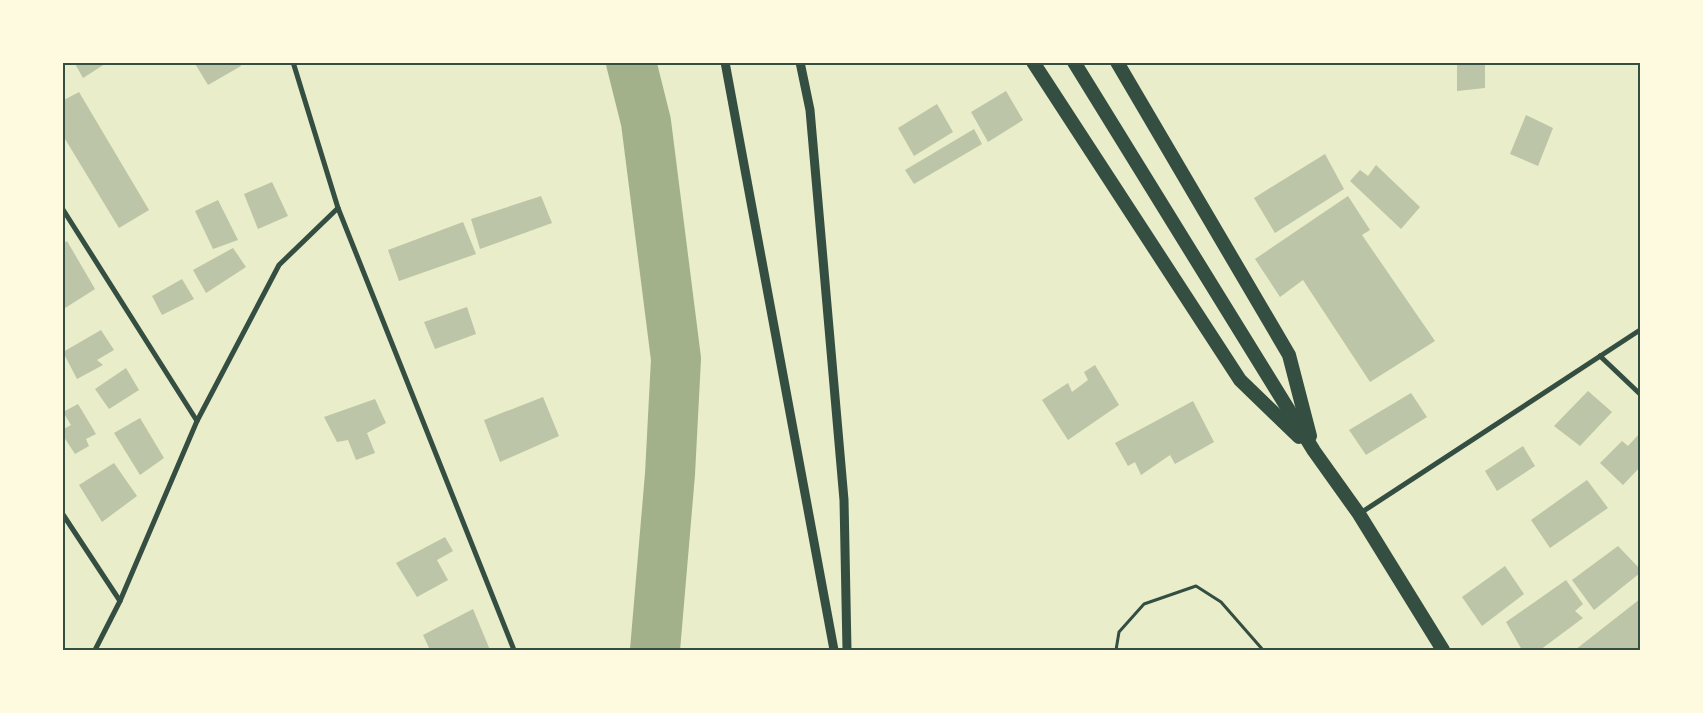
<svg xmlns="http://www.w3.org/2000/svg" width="1703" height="713" font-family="'Playfair Display',serif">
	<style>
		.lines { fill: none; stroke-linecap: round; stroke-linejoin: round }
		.river { stroke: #a3b18a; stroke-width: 50 }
		.building { fill: #bcc5a7 }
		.path { stroke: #344e41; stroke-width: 3 }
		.minor { stroke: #344e41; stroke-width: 5 }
		.tertiary { stroke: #344e41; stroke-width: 9 }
		.trunk { stroke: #344e41; stroke-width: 14 }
		.neatline { fill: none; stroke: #344e41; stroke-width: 2 }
	</style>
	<rect width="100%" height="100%" fill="#e9edc9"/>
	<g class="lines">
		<polyline class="river" points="631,62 646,122 676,359 670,474 655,650"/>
	</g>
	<g class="building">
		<polygon points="74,62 108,62 83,78"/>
		<polygon points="194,62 240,62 241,66 208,85"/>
		<polygon points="1457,62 1485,62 1485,88 1457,91"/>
		<polygon points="1006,91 1023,120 988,142 971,112"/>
		<polygon points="79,92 149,210 119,228 62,134 62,101"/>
		<polygon points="937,104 953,132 914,156 898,128"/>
		<polygon points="1526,115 1553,128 1538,166 1510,154"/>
		<polygon points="974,129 982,144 914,184 905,170"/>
		<polygon points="1325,154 1344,189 1275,233 1254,198"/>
		<polygon points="1376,165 1420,207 1401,229 1350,181 1360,170 1368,176"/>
		<polygon points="272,182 288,216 258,229 244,194"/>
		<polygon points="541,196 552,223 480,249 471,219"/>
		<polygon points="1348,196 1370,230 1362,235 1435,341 1370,382 1303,280 1280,297 1255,259"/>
		<polygon points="218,200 238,240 213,249 195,211"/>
		<polygon points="463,222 476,254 399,281 388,250"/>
		<polygon points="67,241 95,289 62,310 62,244"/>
		<polygon points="233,248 246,267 206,293 193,270"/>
		<polygon points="182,279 194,299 162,315 152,296"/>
		<polygon points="467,307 476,334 435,349 424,322"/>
		<polygon points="101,330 114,350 97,360 103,365 77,379 63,352"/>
		<polygon points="1095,365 1119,405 1068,440 1042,400 1068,383 1072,392 1088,380 1084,372"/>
		<polygon points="126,368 139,390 109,409 95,389"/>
		<polygon points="1588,391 1612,412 1580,446 1554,426"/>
		<polygon points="1411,393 1427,417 1366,455 1349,430"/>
		<polygon points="543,397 559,436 500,462 484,420"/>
		<polygon points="375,399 386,423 367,433 375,453 356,460 348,440 337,442 324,417"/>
		<polygon points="1193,401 1214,442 1175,464 1170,455 1141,475 1135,462 1128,466 1115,443"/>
		<polygon points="78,404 96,434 86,439 89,446 75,454 62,434 62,430 71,425 63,412"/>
		<polygon points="140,418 164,458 140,475 114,433"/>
		<polygon points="1640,433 1640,467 1623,485 1600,463 1622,441 1628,446"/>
		<polygon points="1523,446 1535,466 1497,491 1485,471"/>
		<polygon points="114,463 137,496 102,522 79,485"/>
		<polygon points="1587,480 1608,508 1550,548 1531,520"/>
		<polygon points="445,537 453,551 437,560 448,580 417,597 396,563"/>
		<polygon points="1618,546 1640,569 1640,573 1594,610 1572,580"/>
		<polygon points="1505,566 1524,594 1482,626 1462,597"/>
		<polygon points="1566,580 1583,604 1575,611 1583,618 1540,650 1522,650 1506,622"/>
		<polygon points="1640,599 1640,650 1575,650"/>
		<polygon points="473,609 490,650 430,650 423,635"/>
	</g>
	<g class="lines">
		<polyline class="path" points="1116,650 1119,632 1144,604 1196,586 1221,602 1263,650"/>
		<g class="minor">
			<polyline points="293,62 338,208 514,650"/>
			<polyline points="62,208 197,421"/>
			<polyline points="1600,356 1640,394"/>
			<polyline points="62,513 120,601"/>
			<polyline points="1359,514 1640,330"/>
			<polyline points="95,650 120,601 197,421 279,265 338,208"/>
		</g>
		<g class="tertiary">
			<polyline points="725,62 834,650"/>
			<polyline points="800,62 810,110 844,500 847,650"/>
		</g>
		<g class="trunk">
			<polyline points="1033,62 1240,380 1299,437"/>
			<polyline points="1074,62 1314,451 1359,514 1443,650"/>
			<polyline points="1117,62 1289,355 1310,436"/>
		</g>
	</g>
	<rect width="1703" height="713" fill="none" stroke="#fefae0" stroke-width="128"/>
	<rect x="64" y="64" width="1575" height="585" class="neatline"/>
</svg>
